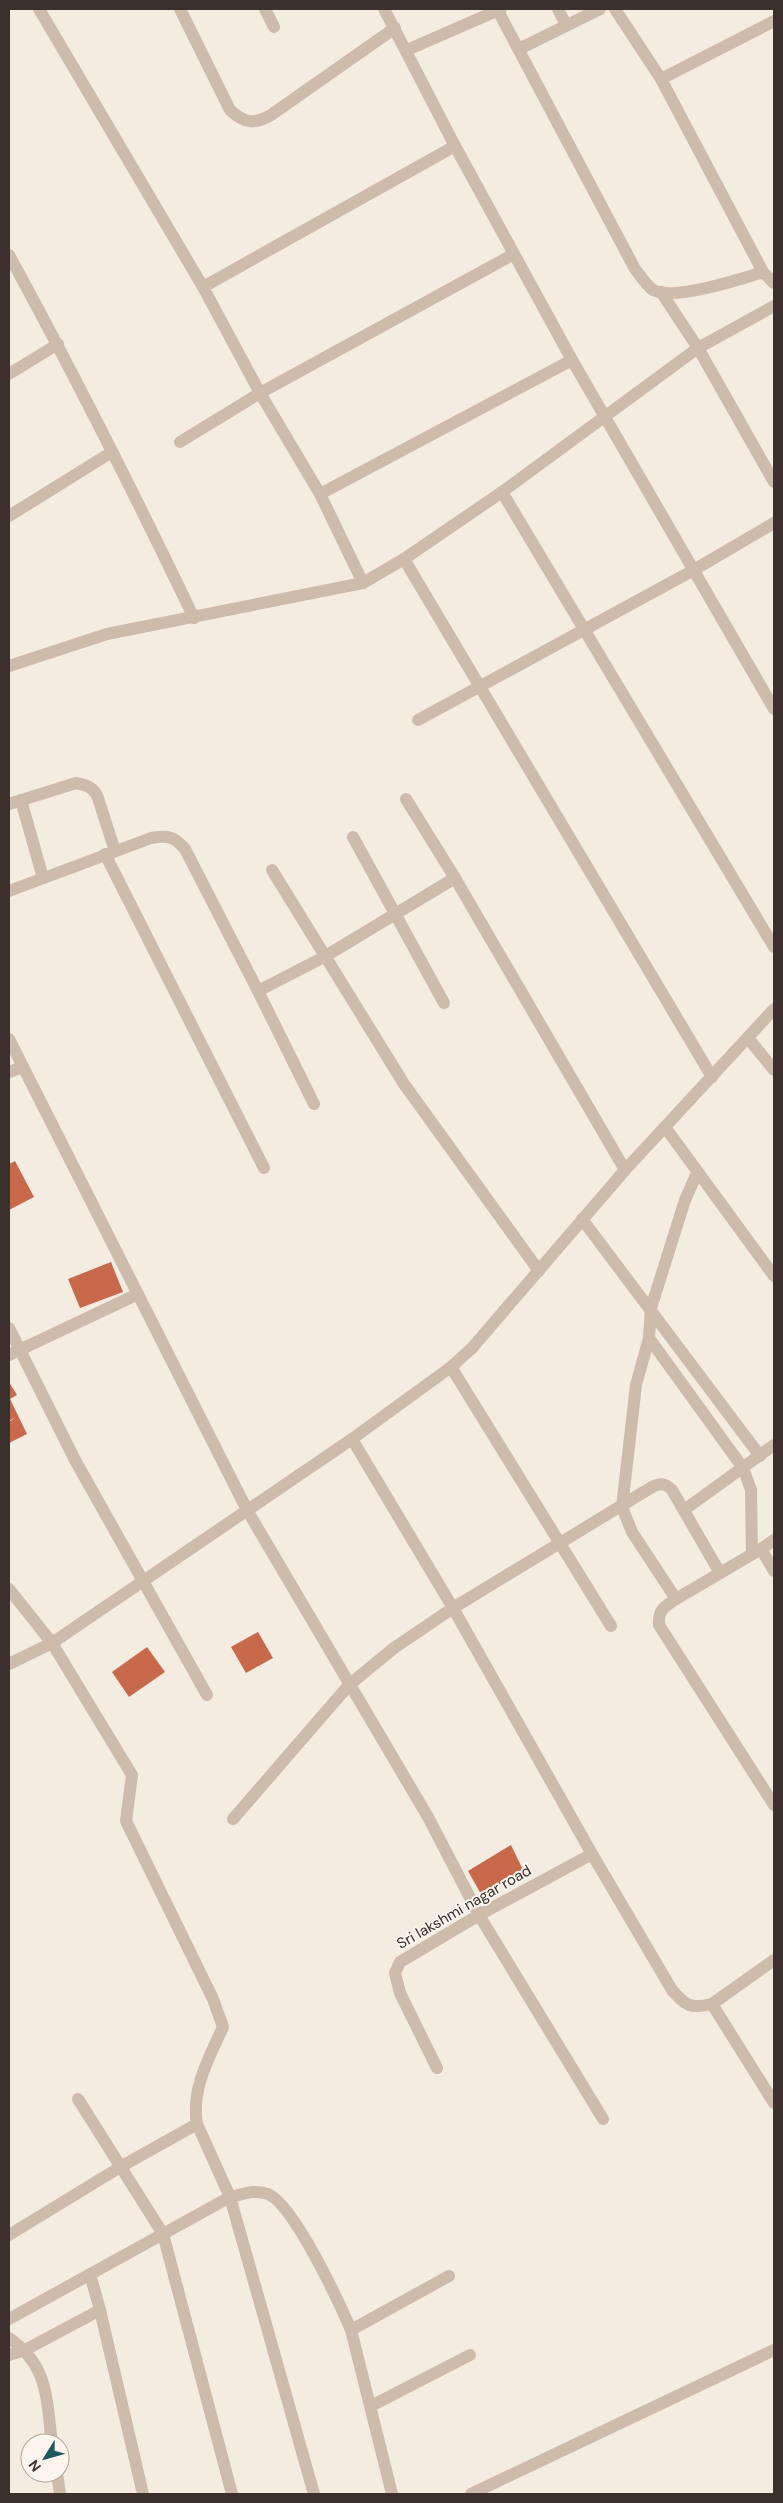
<svg xmlns="http://www.w3.org/2000/svg" width="783" height="2503" font-family="'DM Sans',sans-serif">
	<style>
		.building { fill: #c8694b }
		.lines { fill: none; stroke-linecap: round; stroke-linejoin: round }
		.minor { stroke: #cdbbac; stroke-width: 12 }
		.labels { text-anchor: middle; stroke-width: 4; stroke-linejoin: round; paint-order: stroke }
		.street-label { font-size: 15px; fill: #3b302b; stroke: #fbf5ee }
	</style>
	<rect width="100%" height="100%" fill="#f4ebe1"/>
	<g class="building">
		<polygon points="15,1161 34,1197 9,1210 9,1164"/>
		<polygon points="111,1262 123,1292 80,1308 68,1279"/>
		<polygon points="9,1382 17,1395 10,1399 27,1434 9,1443 9,1422 16,1417 9,1421"/>
		<polygon points="258,1632 273,1658 246,1673 231,1647"/>
		<polygon points="147,1647 165,1672 129,1697 112,1672"/>
		<polygon points="511,1845 524,1872 481,1894 468,1871"/>
	</g>
	<g class="lines">
		<g class="minor">
			<polyline points="39,9 203,287 260,393 320,494 363,583"/>
			<path d="M 180,9 L 230,110 C 244,123 254,125 271,115 L 395,28"/>
			<polyline points="265,9 274,27"/>
			<polyline points="384,9 455,146 572,360 774,709"/>
			<path d="M 497,9 L 635,269 C 640,275 646,285 653,290 C 673,301 741,279 763,272 L 774,283"/>
			<polyline points="558,9 566,25"/>
			<polyline points="615,9 661,79 774,21"/>
			<polyline points="519,49 600,9"/>
			<polyline points="407,50 501,9"/>
			<polyline points="661,79 763,272"/>
			<path d="M 9,255 C 74,374 135,495 194,618"/>
			<polyline points="203,287 455,146"/>
			<polyline points="661,292 698,348 774,482"/>
			<polyline points="9,374 58,344"/>
			<polyline points="180,442 260,393 514,254"/>
			<polyline points="502,492 774,947"/>
			<polyline points="320,494 572,360"/>
			<polyline points="9,516 112,452"/>
			<polyline points="404,559 712,1077"/>
			<polyline points="9,666 107,634 363,583 404,559 502,492 698,348 774,306"/>
			<polyline points="418,720 692,571 774,523"/>
			<polyline points="406,799 455,878 625,1170"/>
			<polyline points="21,800 43,878"/>
			<path d="M 9,804 L 76,783 C 86,785 91,786 97,795 L 115,851"/>
			<polyline points="353,837 444,1003"/>
			<polyline points="105,854 264,1168"/>
			<polyline points="272,870 404,1084 539,1271"/>
			<path d="M 9,891 L 151,838 C 167,835 174,836 185,849 L 258,991"/>
			<polyline points="748,1038 774,1070"/>
			<polyline points="9,1039 247,1510 428,1817 479,1915 603,2119"/>
			<polyline points="9,1072 23,1067"/>
			<polyline points="314,1104 258,991 324,957 455,878"/>
			<polyline points="665,1127 774,1276"/>
			<polyline points="697,1173 685,1200 651,1308 649,1338 636,1385 622,1507 632,1532 676,1599 761,1549 774,1571"/>
			<polyline points="582,1219 760,1456"/>
			<polyline points="9,1328 75,1460 207,1695"/>
			<polyline points="649,1338 743,1468 751,1490 752,1554"/>
			<polyline points="9,1355 138,1294"/>
			<polyline points="451,1367 611,1626"/>
			<path d="M 352,1439 L 453,1608 L 592,1854 L 672,1990 C 686,2006 690,2009 712,2004 L 774,2103"/>
			<polyline points="684,1510 774,1445"/>
			<polyline points="761,1549 774,1540"/>
			<path d="M 9,1589 L 52,1643 L 132,1775 L 126,1821 L 213,1999 L 223,2027 C 209,2058 191,2089 197,2124"/>
			<path d="M 676,1599 C 664,1607 658,1610 659,1625 L 774,1805"/>
			<polyline points="9,1664 52,1643 352,1439 451,1367 472,1348 625,1170 774,1009"/>
			<path d="M 233,1819 L 349,1685 L 394,1648 L 453,1608 L 652,1487 C 661,1483 665,1483 672,1490 L 720,1573"/>
			<polyline points="712,2004 774,1960"/>
			<polyline points="437,2068 400,1993 395,1973 400,1962 479,1915 592,1854"/>
			<polyline points="78,2099 163,2234 232,2494"/>
			<path d="M 9,2235 L 122,2166 L 197,2124 L 230,2197 C 243,2194 256,2189 268,2194 C 294,2205 339,2302 351,2330 L 392,2494"/>
			<polyline points="90,2274 100,2310"/>
			<polyline points="9,2319 230,2197 314,2494"/>
			<polyline points="351,2330 449,2276"/>
			<path d="M 9,2338 C 49,2366 46,2398 52,2443"/>
			<polyline points="9,2355 25,2350 100,2310 143,2494"/>
			<polyline points="371,2406 470,2355"/>
			<polyline points="57,2473 60,2494"/>
			<polyline points="471,2494 774,2350"/>
		</g>
	</g>
	<g class="labels">
		<g class="street-label">
			<text transform="translate(464 1907) rotate(-30)" y="5">Sri lakshmi nagar road</text>
		</g>
	</g>
	<rect width="783" height="2503" fill="none" stroke="#3b302b" stroke-width="20"/>
	<g transform="translate(45 2458) rotate(233)"><circle r="24" fill="#fbf5ee" stroke="#aea6a0"/>
	<path d="M0-4L9 19L0 12L-9 19Z" fill="#1f5a5e"/>
	<text y="-8" font-size="14" font-weight="bold" text-anchor="middle" fill="#3b302b">N</text>
	</g>
</svg>
